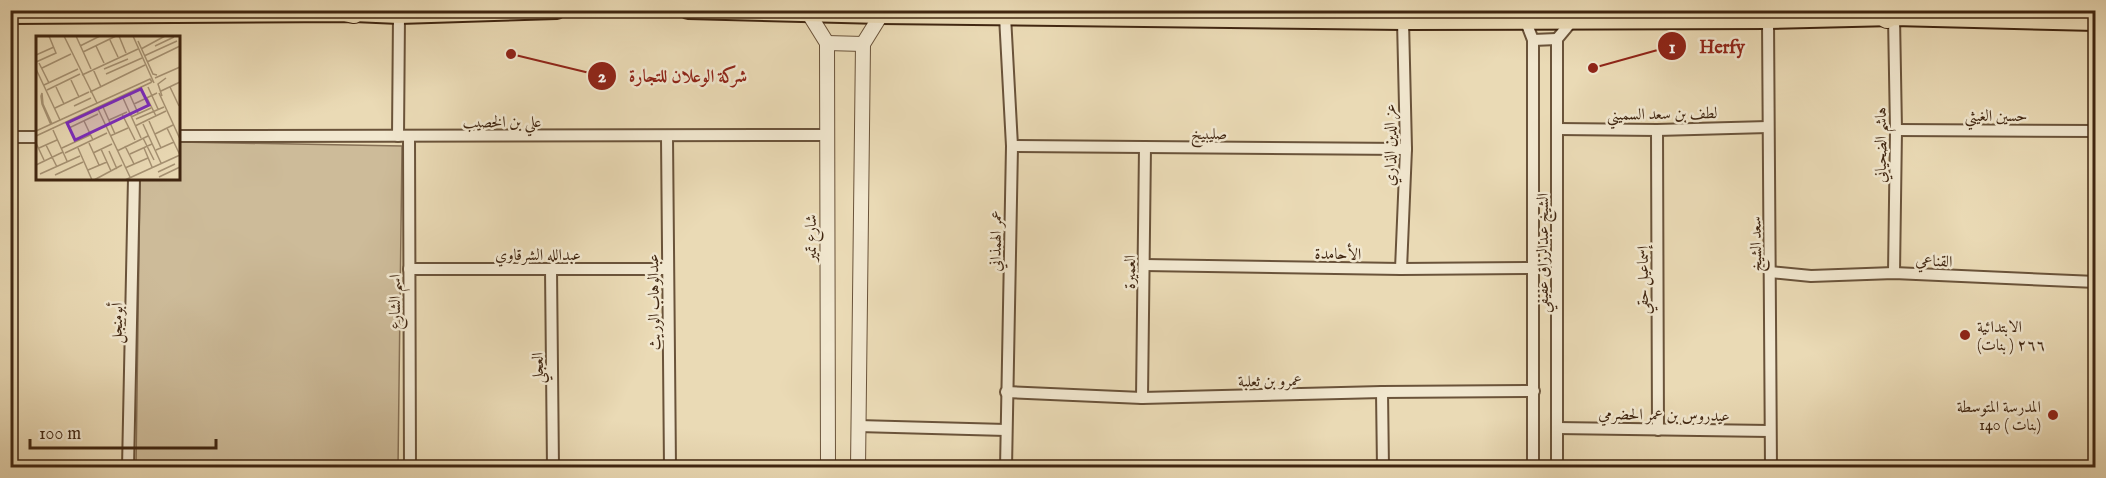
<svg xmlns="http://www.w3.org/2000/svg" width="2106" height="478" font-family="'IM FELL English',Amiri,serif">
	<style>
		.green { fill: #cdbb99; stroke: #867055; stroke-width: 1.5 }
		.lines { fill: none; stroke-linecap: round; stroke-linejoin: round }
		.minor-casing { stroke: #6a533a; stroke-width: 14 }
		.tertiary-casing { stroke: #6a533a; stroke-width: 16 }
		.primary-casing { stroke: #402611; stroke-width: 20 }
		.motorway-casing { stroke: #402611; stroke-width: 22 }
		.minor { stroke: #f1e7cf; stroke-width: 10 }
		.tertiary { stroke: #f1e7cf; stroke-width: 14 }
		.primary { stroke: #eadab5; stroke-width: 16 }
		.motorway { stroke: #eadab5; stroke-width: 20 }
		.poi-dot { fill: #8f2418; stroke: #f1e7cf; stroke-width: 2 }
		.labels { text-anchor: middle; stroke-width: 5; stroke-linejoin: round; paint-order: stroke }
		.street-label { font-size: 16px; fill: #402611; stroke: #f1e7cf }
		.poi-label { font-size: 16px; fill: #402611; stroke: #f1e7cf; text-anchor: start }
		.inset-road { fill: none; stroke: #a69273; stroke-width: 1.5 }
		.view { fill: #7b2cbf; fill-opacity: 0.15; stroke: #7b2cbf; stroke-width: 3 }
		.inset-edge { fill: none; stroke: #402611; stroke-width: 3 }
		.leader { fill: none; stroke: #8f2418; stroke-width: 2 }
		.callout-dot { fill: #8f2418; stroke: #f1e7cf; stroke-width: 2 }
		.mark-label { font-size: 18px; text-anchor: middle; font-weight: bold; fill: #fff }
		.callout-label { font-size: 18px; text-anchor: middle; font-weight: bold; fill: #8f2418; stroke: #f1e7cf; stroke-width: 5; stroke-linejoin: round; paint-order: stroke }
	</style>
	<rect width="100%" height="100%" fill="#eadab5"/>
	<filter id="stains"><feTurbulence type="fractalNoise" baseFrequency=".00333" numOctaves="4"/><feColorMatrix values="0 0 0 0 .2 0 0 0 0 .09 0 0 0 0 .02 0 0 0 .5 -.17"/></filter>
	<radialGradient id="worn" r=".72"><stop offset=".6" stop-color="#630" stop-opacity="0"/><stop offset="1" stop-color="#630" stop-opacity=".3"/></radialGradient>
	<polygon class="green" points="179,142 402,146 398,467 136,467 140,179 178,178"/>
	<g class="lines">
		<g class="minor-casing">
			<g id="minor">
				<polyline points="1005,16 1012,146 1006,468"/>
				<polyline points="1768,20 1771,468"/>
				<polyline points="1526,22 1533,40 1533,468"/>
				<polyline points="1533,40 1557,39"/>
				<polyline points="1558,129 1657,130 1768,127"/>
				<polyline points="1657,130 1658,430"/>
				<polyline points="1896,130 2096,131"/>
				<polyline points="178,136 826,135"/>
				<polyline points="398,136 399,15"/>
				<polyline points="409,136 410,468"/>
				<polyline points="10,137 38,137"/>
				<polyline points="667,137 670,468"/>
				<polyline points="1012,146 1406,149"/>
				<polyline points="1144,265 1401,269 1532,268"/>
				<polyline points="409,269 667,269"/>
				<polyline points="551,269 553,468"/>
				<polyline points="1401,269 1406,149 1403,21"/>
				<polyline points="1770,272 1811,276 1894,273 2096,282"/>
				<polyline points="1894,273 1896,130 1894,17"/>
				<polyline points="1006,392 1142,398 1382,392 1534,391"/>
				<polyline points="1382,392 1383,468"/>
				<polyline points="1142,398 1145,147"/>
				<polyline points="858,426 1006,430"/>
				<polyline points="1557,428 1770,431"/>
				<polyline points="128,468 134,178"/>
				<polyline points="1557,468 1557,39 1572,21"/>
			</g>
		</g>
		<g class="tertiary-casing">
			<g id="tertiary">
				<polyline points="809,14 827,43 828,468"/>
				<polyline points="827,43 863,44"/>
				<polyline points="858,468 863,44 881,15"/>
			</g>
		</g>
		<g class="primary-casing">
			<g id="primary">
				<polyline points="688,10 881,15 1403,21 1768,20 1894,17 2096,22"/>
				<polyline points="10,15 354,13 399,15 557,10"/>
			</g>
		</g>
		<g class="motorway-casing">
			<g id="motorway">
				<polyline points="341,10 354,13"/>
				<polyline points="1874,10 1887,18"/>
			</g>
		</g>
		<use href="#minor" class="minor"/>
		<use href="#tertiary" class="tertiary"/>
		<use href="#primary" class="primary"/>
		<use href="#motorway" class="motorway"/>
	</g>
	<g class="poi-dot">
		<circle cx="1965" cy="335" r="6"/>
		<circle cx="2053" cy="415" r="6"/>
	</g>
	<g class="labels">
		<g class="street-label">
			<text transform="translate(1662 113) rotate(-1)" y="6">لطف بن سعد السميني</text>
			<text x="1996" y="121">حسين الغيثي</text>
			<text x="502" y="127">علي بن الخصيب</text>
			<text x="1209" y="139">صليبيخ</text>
			<text transform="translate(1389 145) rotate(-90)" y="6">عز الدين الذاري</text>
			<text transform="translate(1880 145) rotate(-90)" y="6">هاشم الضحياني</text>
			<text transform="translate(810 238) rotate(-90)" y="6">شارع تمير</text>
			<text transform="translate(995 241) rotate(-89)" y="6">عمر الهمذاني</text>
			<text transform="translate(1755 244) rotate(-91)" y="6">سعد الشيخ</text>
			<text transform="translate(1338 253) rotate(1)" y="6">الأحامدة</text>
			<text transform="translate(1542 253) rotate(-90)" y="6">الشيخ عبدالرزاق عفيفي</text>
			<text x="538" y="260">عبدالله الشرقاوي</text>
			<text transform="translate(1934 260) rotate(3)" y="6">القناعي</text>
			<text transform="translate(1129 272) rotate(-89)" y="6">العميرة</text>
			<text transform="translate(1642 280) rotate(-90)" y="6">إسماعيل حقي</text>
			<text transform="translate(394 302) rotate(-90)" y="6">اسم الشارع</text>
			<text transform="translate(653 302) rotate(-91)" y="6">عبدالوهاب الوريث</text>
			<text transform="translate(116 323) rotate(-89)" y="6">أبومنجل</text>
			<text transform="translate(537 368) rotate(-91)" y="6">العجلي</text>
			<text transform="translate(1270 380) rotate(-1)" y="6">عمرو بن ثعلبة</text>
			<text transform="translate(1664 414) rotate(1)" y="6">عيدروس بن عمر الحضرمي</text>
		</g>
		<g class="poi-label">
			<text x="1977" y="332">الابتدائية<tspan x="1977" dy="18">٢٦٦ ( بنات)</tspan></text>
			<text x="2041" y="412" text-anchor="end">المدرسة المتوسطة<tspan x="2041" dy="18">140 ( بنات)</tspan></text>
		</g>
	</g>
	<g transform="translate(36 36)">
		<rect width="144" height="144" fill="#eadab5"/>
		<path class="inset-road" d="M 28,0 L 61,67M 40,0 L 55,33M 83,0 L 90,17M 97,0 L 118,47M 74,4 L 82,21M 102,5 L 117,38 L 121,39M 44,10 L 64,0M 60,10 L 68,27M 119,10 L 138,1M 105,13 L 129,0M 47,16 L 80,0M 0,19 L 18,11M 108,20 L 141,5M 0,26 L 20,17 L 13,0M 111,26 L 144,10M 3,27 L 13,47M 6,32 L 35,18M 0,33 L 24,84M 57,33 L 65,51M 68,33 L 92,23M 70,38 L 106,22M 46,39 L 102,13M 119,42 L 144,31M 35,44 L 43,61M 8,49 L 42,33M 20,51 L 28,68M 112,51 L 122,73M 134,51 L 143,70M 11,54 L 44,38M 125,55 L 144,46M 54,56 L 109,29M 123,57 L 144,103M 94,59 L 102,77M 126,60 L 122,48 L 130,42M 87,62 L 105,102M 111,62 L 120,80M 98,68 L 121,57M 38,70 L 55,62M 67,71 L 79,98M 19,72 L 53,56M 62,73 L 94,141M 86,78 L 99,104M 95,81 L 115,72M 100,83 L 128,71M 73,84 L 91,76M 48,85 L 57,104M 113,85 L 125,112M 107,88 L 125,127M 15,89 L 6,68 L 5,60 L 6,57 L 7,68 L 16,88M 99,90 L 130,75M 33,92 L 62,78M 131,92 L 144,119M 17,94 L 31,125M 0,95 L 114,43 L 116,46M 119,98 L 137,89M 0,100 L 116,46M 74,100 L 92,92M 107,102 L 118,124M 0,107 L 8,124M 53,107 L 63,129M 10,109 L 21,131M 89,110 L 98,128M 3,112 L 21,104M 26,112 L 54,99M 42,112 L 56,144M 108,112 L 116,131M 65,113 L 75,135M 120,114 L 138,106M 73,115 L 81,133M 81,115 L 112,100M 29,117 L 71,97M 57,117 L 76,108M 94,118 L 116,108M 0,129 L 27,116M 89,132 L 112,122M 52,134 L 71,126M 122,136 L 139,128M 4,138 L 44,120M 19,139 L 47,126M 123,141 L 144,131M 58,144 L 86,129M 89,144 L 144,119"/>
		<path class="view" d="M 105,53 L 113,69 L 39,104 L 31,87 Z"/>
		<rect width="144" height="144" class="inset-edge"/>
	</g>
	<path class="leader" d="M1593 68L1672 46M511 54L602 76"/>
	<g class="callout-dot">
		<circle cx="1593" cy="68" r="6"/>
		<circle cx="511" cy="54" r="6"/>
		<circle cx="1672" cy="46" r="15"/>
		<circle cx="602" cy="76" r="15"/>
	</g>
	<g class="mark-label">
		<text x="1672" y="53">1</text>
		<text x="602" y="82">2</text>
	</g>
	<g class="callout-label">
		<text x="1722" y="53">Herfy</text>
		<text x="688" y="82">شركة الوعلان للتجارة</text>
	</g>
	<rect width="2106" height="478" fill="none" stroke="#eadab5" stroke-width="36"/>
	<rect x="12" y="12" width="2082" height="454" fill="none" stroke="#402611" stroke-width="3"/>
	<rect x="18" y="18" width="2070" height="442" fill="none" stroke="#402611" stroke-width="1.5"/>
	<path d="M30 439v9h186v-9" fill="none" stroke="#402611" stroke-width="3"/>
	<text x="39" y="439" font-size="18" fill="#402611" stroke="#f1e7cf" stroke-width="4.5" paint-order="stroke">100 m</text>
	<rect width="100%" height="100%" filter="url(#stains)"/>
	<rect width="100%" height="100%" fill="url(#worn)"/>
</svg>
